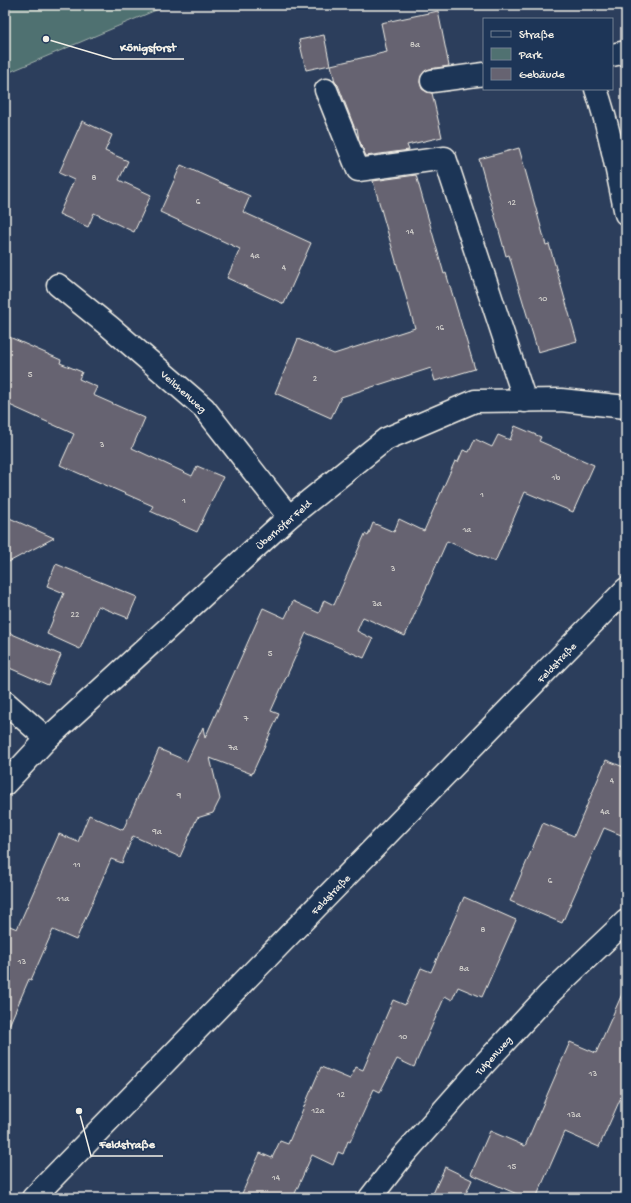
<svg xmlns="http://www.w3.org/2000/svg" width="631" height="1203" font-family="'Gochi Hand',sans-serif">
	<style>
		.green { fill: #507171; stroke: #a2b1ac }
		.building { fill: #666371; stroke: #f4f1e8 }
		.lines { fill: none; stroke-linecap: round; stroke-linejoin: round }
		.minor-casing { stroke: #f4f1e8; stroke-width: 25 }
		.major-casing { stroke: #f4f1e8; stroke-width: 25 }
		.minor { stroke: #1d3557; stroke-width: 22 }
		.major { stroke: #1d3557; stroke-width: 22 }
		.labels { text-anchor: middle; stroke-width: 3; stroke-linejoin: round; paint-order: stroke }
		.number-label { font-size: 9px; fill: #d0ceca }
		.street-label { font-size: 11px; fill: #f4f1e8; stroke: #1d3557 }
		.leader { fill: none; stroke: #f4f1e8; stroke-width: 1.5 }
		.callout-dot { fill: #f4f1e8; stroke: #1d3557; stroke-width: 1.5 }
		.callout-label { font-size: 12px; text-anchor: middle; font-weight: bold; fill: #f4f1e8; stroke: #1d3557; stroke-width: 3; stroke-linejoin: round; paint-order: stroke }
	</style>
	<rect width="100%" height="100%" fill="#2c3e5c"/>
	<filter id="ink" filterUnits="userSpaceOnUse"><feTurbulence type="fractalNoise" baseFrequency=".025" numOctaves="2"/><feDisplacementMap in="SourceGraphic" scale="8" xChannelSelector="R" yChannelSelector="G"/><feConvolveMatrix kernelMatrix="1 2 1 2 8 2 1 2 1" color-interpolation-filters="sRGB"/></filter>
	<g filter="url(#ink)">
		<polygon class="green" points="5,5 168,5 5,74"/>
		<g class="building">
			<polygon points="438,11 449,66 430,69 425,71 421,76 420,82 422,89 427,92 432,93 442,137 407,145 409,150 366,156 359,140 357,128 355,129 338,85 335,82 331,65 387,52 381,23"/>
			<polygon points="324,35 330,65 306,70 299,40"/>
			<polygon points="82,121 112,135 105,151 128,161 119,180 151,195 134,232 94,213 88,227 59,214 74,180 59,173"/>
			<polygon points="519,148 546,245 549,244 577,341 538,352 509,255 506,256 479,159"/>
			<polygon points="181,165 250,196 243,212 311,243 284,304 227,278 240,249 160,212"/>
			<polygon points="416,175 444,274 446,273 475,369 435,381 431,368 341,397 331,418 275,393 298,339 334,354 415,328 373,181"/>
			<polygon points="5,335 61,360 60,363 82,372 79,379 97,387 93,395 145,418 132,448 192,476 197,466 223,477 197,532 150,511 153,506 60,465 74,434 5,403"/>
			<polygon points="515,426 541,437 539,441 594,465 573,512 525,492 495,562 447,541 405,636 363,617 357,631 373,639 364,658 306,633 271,711 279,714 252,774 210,758 220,799 213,813 197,818 180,857 133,836 122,863 111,859 76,940 53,930 31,980 29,979 5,1035 5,924 17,929 59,834 78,842 89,815 123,830 159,749 187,761 203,727 205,738 263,608 285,618 293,601 319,613 324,600 334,605 365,534 368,536 373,523 394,532 399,519 424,531 455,461 458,462 463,450 469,452 475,439 492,447 498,435 510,440"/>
			<polygon points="5,516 54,538 5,564"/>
			<polygon points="56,564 137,597 128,618 98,606 80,649 47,634 64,593 47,586"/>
			<polygon points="5,631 61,655 48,685 5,666"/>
			<polygon points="606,760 626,768 626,837 604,828 562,923 510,901 543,823 574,836"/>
			<polygon points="464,897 516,920 482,997 458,987 452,1000 445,996 414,1067 397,1059 380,1092 374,1089 350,1142 348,1141 343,1154 338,1152 333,1165 312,1155 293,1198 240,1198 260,1153 272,1158 280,1141 288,1144 321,1067 350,1079 356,1067 363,1070 393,1000 405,1005 421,968 431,972"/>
			<polygon points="626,985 626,1086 599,1147 565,1132 536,1198 526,1198 471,1174 490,1131 525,1146 570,1042 596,1053"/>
			<polygon points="445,1167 472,1180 464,1198 431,1198"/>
		</g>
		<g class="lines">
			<g class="minor-casing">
				<g id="minor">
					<polyline points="612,55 626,52"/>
					<polyline points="432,81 484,74"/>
					<path d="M 596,89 C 610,130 617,172 626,214"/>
					<polyline points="326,90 358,170 445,158 525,401"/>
					<polyline points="58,285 110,327 204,408 289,517"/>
					<polyline points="5,702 47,739"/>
					<polyline points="5,784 47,739 289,517 386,439 475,401 561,400 626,407"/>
					<polyline points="370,1198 401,1158 486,1062 549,994 626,921"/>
				</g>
			</g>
			<g class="major-casing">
				<polyline id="major" points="33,1198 626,589"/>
			</g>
			<use href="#minor" class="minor"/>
			<use href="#major" class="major"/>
		</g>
	</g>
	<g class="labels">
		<g class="number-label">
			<text x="415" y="47">8a</text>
			<text x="94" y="180">8</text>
			<text x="198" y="204">6</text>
			<text x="512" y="205">12</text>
			<text x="410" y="234">14</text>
			<text x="255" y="258">4a</text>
			<text x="284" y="270">4</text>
			<text x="543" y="301">10</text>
			<text x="440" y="330">16</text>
			<text x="30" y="377">5</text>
			<text x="315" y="381">2</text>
			<text x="102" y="447">3</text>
			<text x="556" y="480">1b</text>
			<text x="482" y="497">1</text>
			<text x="184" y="503">1</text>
			<text x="467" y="532">1a</text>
			<text x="393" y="571">3</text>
			<text x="377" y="606">3a</text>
			<text x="75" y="617">22</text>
			<text x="270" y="656">5</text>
			<text x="246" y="721">7</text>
			<text x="233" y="750">7a</text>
			<text x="612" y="783">4</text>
			<text x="179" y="798">9</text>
			<text x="605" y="814">4a</text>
			<text x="157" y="834">9a</text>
			<text x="77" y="867">11</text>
			<text x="550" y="883">6</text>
			<text x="63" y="901">11a</text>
			<text x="483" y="932">8</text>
			<text x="22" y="964">13</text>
			<text x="464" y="971">8a</text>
			<text x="403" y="1039">10</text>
			<text x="593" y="1076">13</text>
			<text x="341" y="1097">12</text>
			<text x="318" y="1113">12a</text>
			<text x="574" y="1117">13a</text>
			<text x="512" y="1169">15</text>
			<text x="276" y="1180">14</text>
		</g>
		<g class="street-label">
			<text transform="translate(184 391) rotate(42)" y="4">Veilchenweg</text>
			<text transform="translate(283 524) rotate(-41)" y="4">Überhöfer Feld</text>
			<text transform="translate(556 662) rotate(-46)" y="4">Feldstraße</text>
			<text transform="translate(330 894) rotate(-46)" y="4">Feldstraße</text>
			<text transform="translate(493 1055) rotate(-48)" y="4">Tulpenweg</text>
		</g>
	</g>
	<path class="leader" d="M46 39L113 59H184M79 1111L91 1156H163"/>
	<g class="callout-dot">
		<circle cx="46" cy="39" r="4"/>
		<circle cx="79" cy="1111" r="4"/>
	</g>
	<g class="callout-label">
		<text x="148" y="51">Königsforst</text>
		<text x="127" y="1148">Feldstraße</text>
	</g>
	<rect width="631" height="1203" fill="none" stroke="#1d3557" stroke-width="20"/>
	<rect x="10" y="10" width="611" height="1183" fill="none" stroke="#f4f1e8" stroke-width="1.5" filter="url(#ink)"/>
	<rect x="483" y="18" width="130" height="72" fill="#1d3557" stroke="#738091"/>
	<rect x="491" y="31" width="20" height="6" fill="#1d3557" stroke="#738091"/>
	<text x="519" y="38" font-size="12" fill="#f4f1e8">Straße</text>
	<rect x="491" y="48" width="20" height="12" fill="#507171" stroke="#738091"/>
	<text x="519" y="58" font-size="12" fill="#f4f1e8">Park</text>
	<rect x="491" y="68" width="20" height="12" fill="#666371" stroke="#738091"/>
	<text x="519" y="78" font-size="12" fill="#f4f1e8">Gebäude</text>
</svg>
